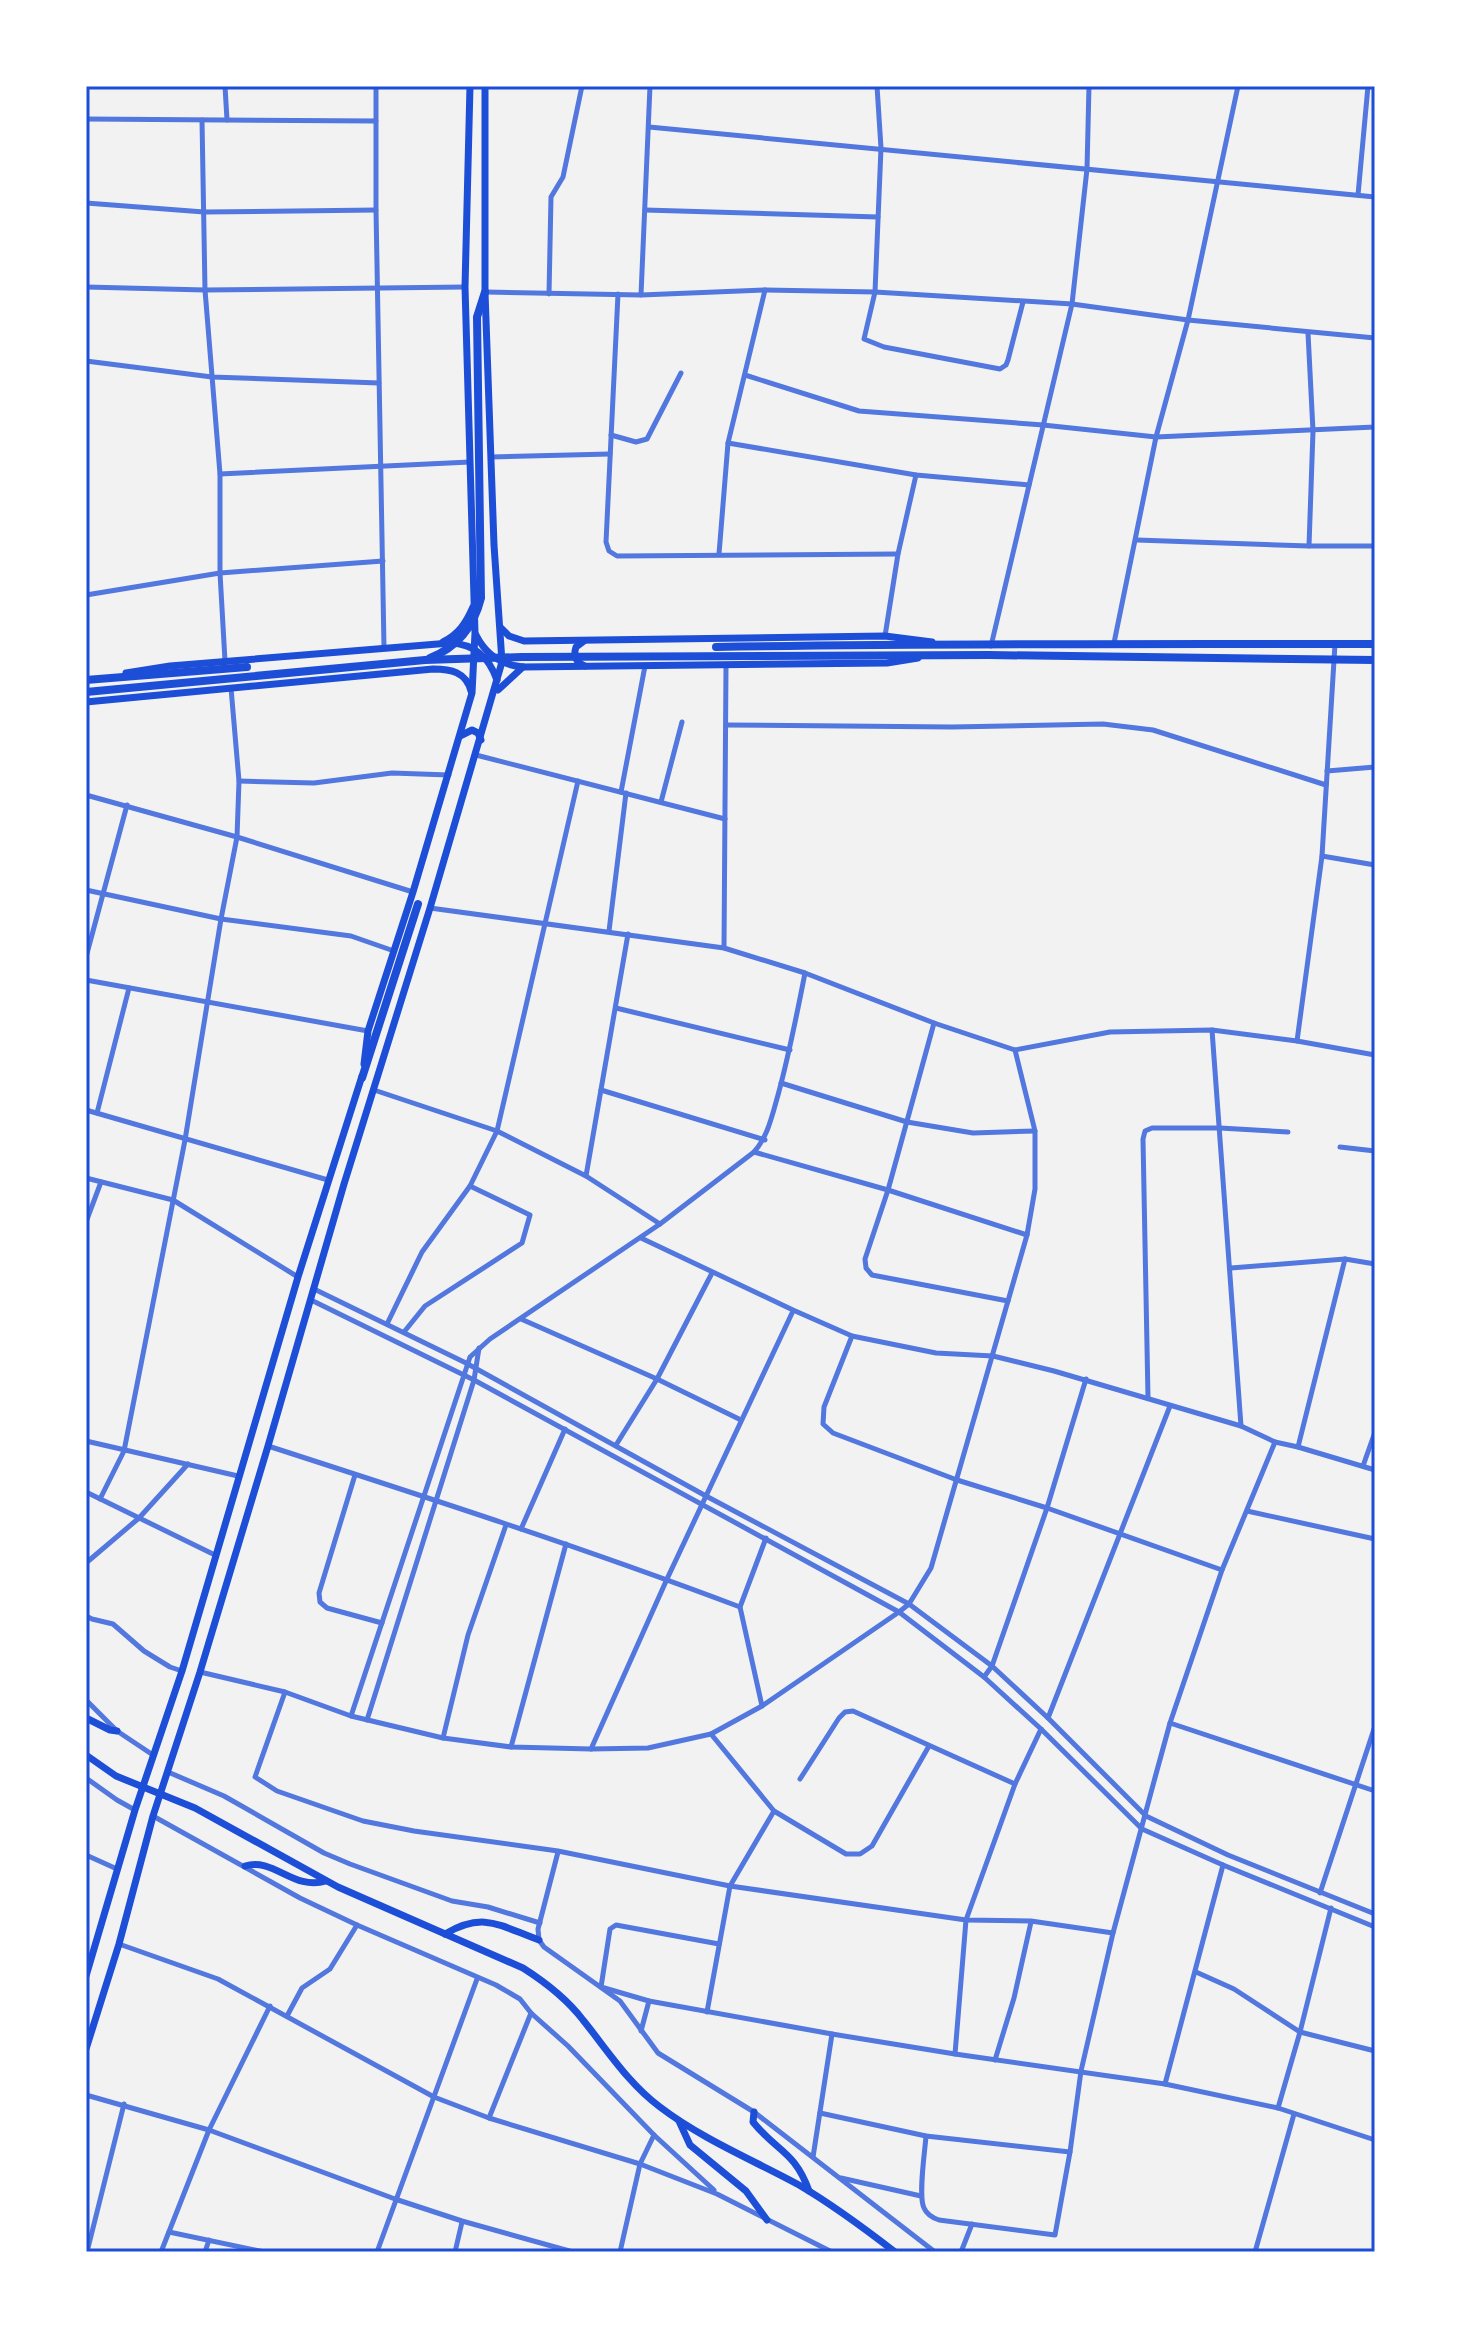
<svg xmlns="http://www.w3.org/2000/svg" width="1461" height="2338" font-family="'IBM Plex Sans',sans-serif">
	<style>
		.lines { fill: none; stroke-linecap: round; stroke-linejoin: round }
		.minor { stroke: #5277de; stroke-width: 5 }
		.secondary { stroke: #1d4ed8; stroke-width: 7 }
		.primary { stroke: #1d4ed8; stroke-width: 8 }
		.neatline { fill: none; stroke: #1d4ed8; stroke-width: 3 }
	</style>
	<rect width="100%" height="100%" fill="#f2f2f2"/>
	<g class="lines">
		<g class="minor">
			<polyline points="225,86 227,120"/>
			<polyline points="376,86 376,210 384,647"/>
			<polyline points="877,86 881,148 875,292 864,339 884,347 1000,369 1006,365 1008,360 1023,302"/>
			<polyline points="86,119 376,121"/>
			<polyline points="202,120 205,290 220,474 220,573 225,661"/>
			<polyline points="649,127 1375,197"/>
			<polyline points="1358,195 1368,86"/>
			<polyline points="86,203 204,212 376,210"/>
			<polyline points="645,210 878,217"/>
			<polyline points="86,287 205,290 465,287"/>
			<polyline points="486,292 641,295 650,86"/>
			<polyline points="549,294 551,197 563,177 582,86"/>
			<polyline points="618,294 606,542 609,551 617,556 898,554"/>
			<polyline points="641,295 765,290 875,292 1072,304 1188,320 1375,338"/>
			<polyline points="1308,333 1313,431 1309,546"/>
			<polyline points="86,361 212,377 379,383"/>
			<polyline points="745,375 859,411 1043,425 1156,437 1375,427"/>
			<polyline points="611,435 636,442 647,439 681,373"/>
			<polyline points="728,443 916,475 1029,485"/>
			<polyline points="491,457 610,454"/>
			<polyline points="220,474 470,462"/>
			<polyline points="1137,540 1309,546 1375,546"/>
			<polyline points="719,554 728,443 765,290"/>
			<polyline points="86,595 220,573 383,561"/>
			<polyline points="885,636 898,554 916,475"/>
			<polyline points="1114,643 1156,437 1188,320 1238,86"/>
			<polyline points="991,646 1072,304 1087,169 1089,86"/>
			<polyline points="726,725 952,727 1103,724 1153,730 1326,785"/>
			<polyline points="476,755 725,819"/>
			<polyline points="1327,771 1375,767"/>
			<polyline points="239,781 314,783 392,773 449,775"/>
			<polyline points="621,792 645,666"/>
			<polyline points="86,795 237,837 413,892"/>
			<polyline points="661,802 682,722"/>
			<polyline points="1322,856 1375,865"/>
			<polyline points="86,890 221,919 351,936 394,951"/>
			<polyline points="430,908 724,948 805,973 934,1023 1015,1050 1110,1032 1212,1030 1297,1041 1375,1055"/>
			<polyline points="609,931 626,793"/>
			<polyline points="724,948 726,665"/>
			<polyline points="86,957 127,805"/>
			<polyline points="86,980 368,1031"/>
			<polyline points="616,1008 790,1050"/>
			<polyline points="934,1023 888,1190 865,1259 866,1268 872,1275 1008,1301"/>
			<polyline points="1212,1030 1241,1426"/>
			<polyline points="1297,1041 1322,856 1335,644"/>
			<polyline points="781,1083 907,1122 973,1133 1035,1131"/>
			<polyline points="374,1090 497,1131 586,1176 660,1224"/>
			<polyline points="601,1090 765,1140"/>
			<polyline points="86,1110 328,1180"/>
			<polyline points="97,1113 129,988"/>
			<polyline points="1340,1147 1375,1151"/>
			<polyline points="754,1152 888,1190 1027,1235"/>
			<polyline points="586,1176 628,934"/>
			<polyline points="86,1178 173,1200 298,1277"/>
			<polyline points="86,1222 101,1182"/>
			<polyline points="641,1238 793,1310 852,1336 936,1353 993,1356 1054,1371 1241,1426 1275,1442 1298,1447 1375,1470"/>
			<polyline points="1231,1268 1345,1259 1375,1264"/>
			<polyline points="314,1289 466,1363 706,1496 909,1604 992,1666 1048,1718 1146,1816 1228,1855 1375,1914"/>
			<polyline points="311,1300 474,1380 899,1612 984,1677 1041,1729 1142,1829 1223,1865 1375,1927"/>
			<polyline points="521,1319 657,1379 741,1420"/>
			<polyline points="387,1324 422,1252 470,1186 497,1131 578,781"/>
			<polyline points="404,1332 425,1306 522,1243 530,1215 470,1186"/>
			<polyline points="852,1336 824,1407 823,1424 833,1433 957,1480 1047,1508 1222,1570"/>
			<polyline points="1148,1398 1143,1139 1145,1131 1152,1128 1220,1128 1288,1132"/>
			<polyline points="86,1441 238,1476"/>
			<polyline points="616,1445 657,1379 712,1273"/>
			<path d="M 268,1446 C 426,1497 584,1548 740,1607"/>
			<polyline points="1298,1447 1345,1259"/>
			<polyline points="1363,1466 1375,1432"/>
			<polyline points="355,1475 319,1593 320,1602 327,1608 382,1623"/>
			<polyline points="86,1492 215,1555"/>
			<polyline points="100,1499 124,1451 185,1140 221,919 237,837 239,781 231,688"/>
			<polyline points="1247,1511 1375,1539"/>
			<polyline points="521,1529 565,1429"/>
			<polyline points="86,1563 139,1518 188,1464"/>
			<polyline points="86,1616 92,1619 113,1624 144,1651 170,1667 182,1671"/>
			<polyline points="200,1672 285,1692 351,1716 443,1738 511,1747 591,1749 648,1748 711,1734 762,1706 899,1612 909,1604 931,1568 1027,1235 1035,1189 1035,1131 1015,1050"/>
			<polyline points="984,1677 992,1666 1047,1508 1086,1379"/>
			<polyline points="285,1692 255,1777 277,1791 363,1821 414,1831 558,1851 730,1886 966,1920 1031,1921 1113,1933"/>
			<polyline points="86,1700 117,1731 153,1755"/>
			<polyline points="762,1706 740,1607 766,1538"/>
			<path d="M 351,1716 L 470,1357 L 490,1339 L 660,1224 L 754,1152 C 768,1136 772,1116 778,1095 C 789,1055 797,1014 805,973"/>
			<polyline points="1048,1718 1170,1406"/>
			<polyline points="367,1720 474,1380 479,1348"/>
			<polyline points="1170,1723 1375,1791"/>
			<polyline points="711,1734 774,1811 846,1854 860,1854 872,1846 929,1746"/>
			<polyline points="443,1738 468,1635 506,1525"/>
			<polyline points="511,1747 566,1544"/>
			<polyline points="591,1749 667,1579 793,1311"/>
			<polyline points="168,1772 224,1796 324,1853 350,1864 452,1901 488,1907 540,1923"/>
			<polyline points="86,1778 117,1800 135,1810"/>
			<polyline points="800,1779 839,1718 845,1712 853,1711 1015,1784"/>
			<polyline points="153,1816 300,1898 357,1925 496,1985 520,1999 531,2013 568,2046 654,2135 714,2190"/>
			<polyline points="558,1852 538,1929 539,1940 544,1947 620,2001 658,2053 754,2112 935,2252"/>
			<polyline points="86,1855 117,1869"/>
			<polyline points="1320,1893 1375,1726"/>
			<polyline points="119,1944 218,1979 434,2097 489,2118 640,2164 717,2194 832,2252"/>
			<polyline points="719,1944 616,1925 610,1929 601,1987 649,2001 832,2034 955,2054 1165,2084 1278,2108 1375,2140"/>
			<polyline points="1196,1972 1234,1989 1300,2032 1375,2051"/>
			<polyline points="707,2012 730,1886 774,1811"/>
			<polyline points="287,2016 302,1988 330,1969 357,1925"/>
			<polyline points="641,2031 649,2001"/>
			<polyline points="955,2054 966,1920 1015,1784 1041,1729"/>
			<polyline points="995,2060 1014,1998 1031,1922"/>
			<polyline points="1165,2084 1223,1865"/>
			<polyline points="86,2095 209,2130 395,2199 462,2221 573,2252"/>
			<polyline points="1278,2108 1300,2032 1331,1908"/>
			<polyline points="820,2113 926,2136 1070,2152"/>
			<polyline points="489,2118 531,2013"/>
			<path d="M 926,2136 C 925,2151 918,2196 924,2208 C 927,2215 933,2218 939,2220 L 1055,2235 L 1070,2152 L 1081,2071 L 1113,1933 L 1156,1774 L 1170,1723 L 1222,1570 L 1275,1442"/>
			<polyline points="813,2157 832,2034"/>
			<polyline points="841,2178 921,2196"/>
			<polyline points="169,2232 264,2252"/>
			<polyline points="87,2252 124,2104"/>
			<polyline points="161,2252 209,2130 270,2006"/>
			<polyline points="205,2252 209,2240"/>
			<polyline points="377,2252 477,1979"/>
			<polyline points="455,2252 462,2222"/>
			<polyline points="620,2252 640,2164 654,2135"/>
			<polyline points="961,2252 972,2224"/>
			<polyline points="1255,2252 1294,2114"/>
		</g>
		<g class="secondary">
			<polyline points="501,628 509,636 524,641 885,636 932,642"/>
			<path d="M 476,635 C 486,655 501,665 523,667 L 887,663 L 918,658"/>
			<path d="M 584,641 L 576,647 C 573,656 576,663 585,666"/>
			<path d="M 443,642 C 459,634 466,623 473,607"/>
			<path d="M 126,673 L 170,666 L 450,643 C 475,644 489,657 497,680"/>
			<polyline points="498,690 523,667"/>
			<path d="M 86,702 L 433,669 C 451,669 466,672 471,691"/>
			<polyline points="462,735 472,730 478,733 481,740"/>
			<polyline points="364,1064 368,1031 413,892 472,693 475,633 465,287 470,86"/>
			<polyline points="86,1718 110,1730 117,1731"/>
			<path d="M 86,1755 L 116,1776 L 195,1808 L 338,1887 L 523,1968 C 545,1982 567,1999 583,2020 C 608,2051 628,2083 660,2107 C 702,2139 753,2160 799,2185 C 833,2205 864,2228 895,2252"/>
			<path d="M 245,1866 C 274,1857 293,1891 326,1881"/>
			<path d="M 445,1934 C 484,1911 500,1926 539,1940"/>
			<polyline points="86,1976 135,1810 182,1671 298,1277 362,1076"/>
			<polyline points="86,2049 119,1944 153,1816 200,1672 268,1446 344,1184 430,908 502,662 494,545 485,292 485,86"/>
			<path d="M 754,2112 L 753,2122 C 776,2151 795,2151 809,2191"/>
			<polyline points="679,2121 690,2145 746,2191 767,2220"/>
		</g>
		<g class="primary">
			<path d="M 716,647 C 936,643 1155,644 1375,644"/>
			<path d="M 430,658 C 458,647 474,626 481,598 L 477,317 L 485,292"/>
			<polyline points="86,680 247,667"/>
			<polyline points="86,692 425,660 522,657 989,655 1375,660"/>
			<polyline points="362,1078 418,904"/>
		</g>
	</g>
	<rect width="1461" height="2338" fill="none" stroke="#ffffff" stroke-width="176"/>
	<rect x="88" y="88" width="1285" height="2162" class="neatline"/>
</svg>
